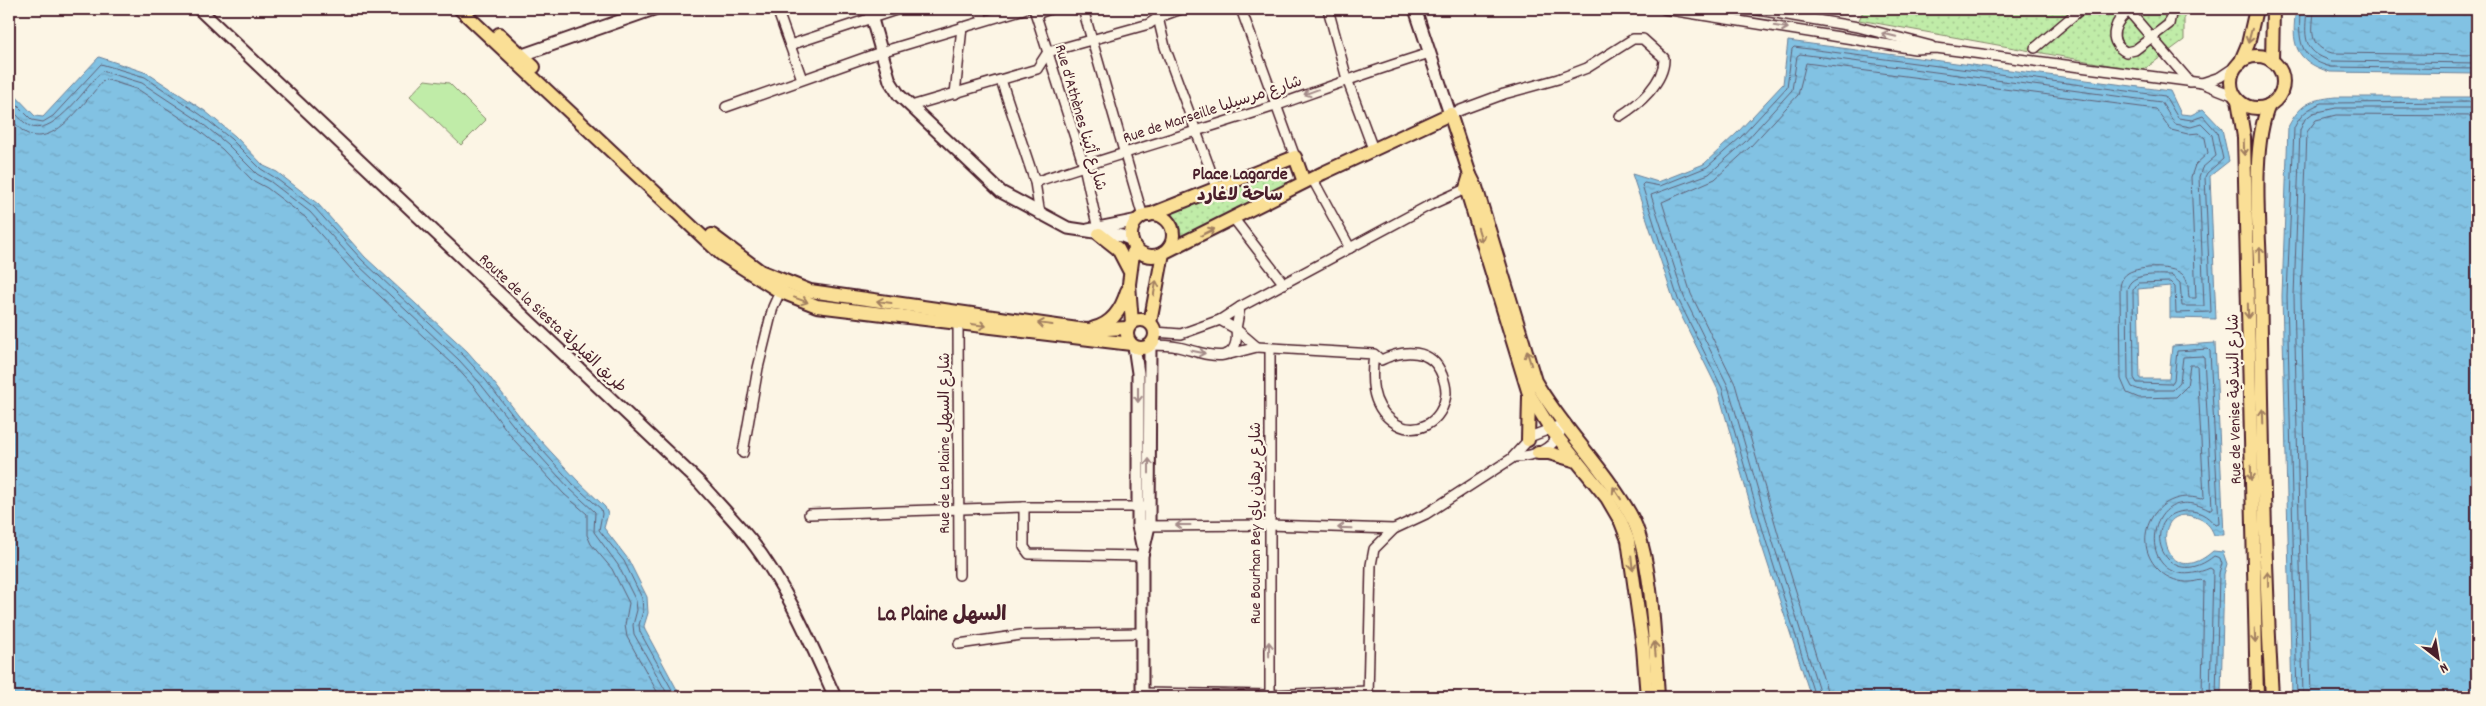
<svg xmlns="http://www.w3.org/2000/svg" width="2486" height="706" font-family="Dekko,'Playpen Sans Arabic',sans-serif">
	<style>
		.grass { fill: #c0eca8; stroke: #85866a }
		.park { fill: url(#park-dots); stroke: #85866a }
		.water { fill: url(#water-ripples); stroke: #6c8199 }
		.lines { fill: none; stroke-linecap: round; stroke-linejoin: round }
		.shore { stroke: #606075; stroke-width: 1 }
		.street-casing { stroke: #4a1f2b; stroke-width: 12 }
		.secondary-casing { stroke: #4a1f2b; stroke-width: 15 }
		.primary-casing { stroke: #4a1f2b; stroke-width: 16 }
		.street { stroke: #fcf5e5; stroke-width: 9 }
		.secondary { stroke: #fcf5e5; stroke-width: 11 }
		.primary { stroke: #fadf96; stroke-width: 12 }
		.oneway { stroke: #a38a88 }
		.oneway2 { stroke: #a27f60 }
		.labels { text-anchor: middle; stroke-width: 4.5; stroke-linejoin: round; paint-order: stroke }
		.street-label { font-size: 16px; fill: #4a1f2b; stroke: #fcf5e5 }
		.neighbourhood-label { font-size: 18px; font-weight: bold; fill: #4a1f2b; stroke: #fcf5e5 }
		.district-label { font-size: 21px; font-weight: bold; fill: #4a1f2b; stroke: #fcf5e5 }
	</style>
	<defs>
		<pattern id="park-dots" width="8" height="8" patternUnits="userSpaceOnUse" patternTransform="scale(1.25)"><rect width="8" height="8" fill="#c0eca8"/><path d="M2 2h.1M6 6h.1" fill="none" stroke="#a6ca91" stroke-width="1.8" stroke-linecap="round"/></pattern>
		<pattern id="water-ripples" width="26" height="14" patternUnits="userSpaceOnUse" patternTransform="scale(1.25)"><rect width="26" height="14" fill="#82c2e3"/><path d="M2 4q2-2 4 0t4 0M15 11q2-2 4 0t4 0" fill="none" stroke="#72a6c3"/></pattern>
	</defs>
	<rect width="100%" height="100%" fill="#fcf5e5"/>
	<filter id="ink" filterUnits="userSpaceOnUse"><feTurbulence type="fractalNoise" baseFrequency=".02" numOctaves="2"/><feDisplacementMap in="SourceGraphic" scale="10" xChannelSelector="R" yChannelSelector="G"/><feConvolveMatrix kernelMatrix="1 2 1 2 8 2 1 2 1" color-interpolation-filters="sRGB"/></filter>
	<g filter="url(#ink)">
		<polygon class="grass" points="425,80 449,83 486,120 461,145 410,96"/>
		<g class="park">
			<polygon points="1864,9 2184,9 2184,40 2142,71 1859,20"/>
			<polygon points="1282,168 1288,183 1182,239 1179,224 1169,212"/>
		</g>
		<g class="water">
			<path d="M 2296,9 L 2477,9 L 2477,74 L 2330,72 C 2294,61 2291,43 2296,9 Z"/>
			<path d="M 1788,41 L 2170,91 L 2181,114 L 2191,115 L 2203,109 L 2222,129 L 2229,161 L 2210,176 L 2216,319 L 2170,318 L 2170,286 L 2138,289 L 2140,379 L 2169,379 L 2172,346 L 2215,343 L 2224,535 L 2214,535 C 2211,526 2205,520 2195,517 C 2147,501 2161,597 2213,551 L 2223,552 L 2227,564 L 2224,574 L 2221,697 L 1811,697 L 1761,543 L 1718,390 L 1674,301 L 1632,174 L 1658,182 L 1704,164 L 1737,133 L 1783,84 Z"/>
			<polygon points="99,57 147,73 205,111 235,136 264,166 277,172 318,204 365,257 467,351 488,375 528,427 577,480 605,507 608,514 604,528 628,559 647,597 648,613 644,626 645,630 681,697 9,697 9,89 35,116 43,117"/>
			<path d="M 2335,97 L 2477,97 L 2477,697 L 2292,697 L 2282,296 L 2288,127 C 2300,104 2310,100 2335,97 Z"/>
		</g>
		<g class="lines">
			<g class="shore">
				<path d="M 2300,9 C 2299,39 2297,58 2331,67 L 2477,69"/>
				<path d="M 2307,9 C 2305,35 2301,52 2332,61 L 2477,63"/>
				<path d="M 2314,9 C 2313,30 2307,46 2332,53 L 2477,55"/>
				<polyline points="9,97 32,120 43,122 53,116 101,64 145,77 201,115 231,139 261,169 274,177 314,207 362,260 463,355 484,378 524,430 573,484 601,509 602,514 599,530 624,561 642,598 643,611 639,625 640,632 676,697"/>
				<path d="M 9,106 C 15,112 23,124 32,127 C 56,134 87,86 102,71 L 142,83 L 198,120 L 227,144 L 257,174 L 271,182 L 310,212 L 358,265 L 459,360 L 479,382 L 520,434 L 569,488 L 595,512 L 594,532 L 618,565 L 636,601 L 637,610 L 633,625 L 634,634 L 669,697"/>
				<path d="M 9,116 C 14,122 19,129 26,133 C 56,149 87,97 105,79 L 139,90 L 193,126 L 222,149 L 252,180 L 267,188 L 305,217 L 352,270 L 454,365 L 474,387 L 514,440 L 564,494 L 587,514 L 587,535 L 591,544 L 612,569 L 629,603 L 625,625 L 627,637 L 660,697"/>
				<path d="M 1815,697 L 1766,541 L 1722,388 L 1678,299 L 1642,185 L 1644,183 L 1660,186 L 1707,167 L 1741,137 L 1787,87 L 1792,49 L 1794,47 L 2165,96 L 2178,118 L 2192,120 L 2203,116 L 2217,132 L 2223,159 L 2207,173 L 2205,177 L 2211,312 L 2176,313 L 2175,287 L 2170,282 L 2138,283 L 2133,290 L 2134,378 L 2137,383 L 2171,384 L 2174,380 L 2177,351 L 2208,349 L 2210,351 L 2219,524 L 2215,525 C 2207,515 2198,510 2185,511 C 2137,515 2163,597 2214,556 L 2220,558 L 2222,564 L 2219,574 L 2216,697"/>
				<path d="M 1821,697 L 1772,539 L 1728,386 L 1684,297 L 1651,195 L 1709,174 L 1745,142 L 1792,90 L 1797,56 L 1800,54 L 2161,102 L 2175,124 L 2191,127 L 2201,124 L 2212,135 L 2216,156 L 2202,168 L 2199,177 L 2204,306 L 2182,306 L 2180,283 L 2171,275 C 2157,275 2130,272 2127,290 L 2128,379 L 2132,387 L 2140,390 L 2173,390 L 2180,382 L 2183,357 L 2202,356 L 2204,357 L 2212,508 L 2209,510 C 2140,473 2132,602 2210,568 L 2213,570 L 2210,697"/>
				<path d="M 1829,697 L 1779,537 L 1735,384 L 1691,294 L 1662,202 L 1715,179 L 1750,147 L 1798,95 L 1806,63 L 2156,109 L 2171,130 L 2188,134 L 2199,133 L 2205,138 L 2208,153 L 2195,165 L 2191,177 L 2196,298 L 2189,298 C 2188,291 2189,282 2184,276 C 2176,265 2139,266 2128,273 C 2122,277 2120,283 2120,290 L 2121,379 L 2127,393 L 2139,398 L 2176,397 L 2187,386 L 2190,365 L 2197,365 L 2204,497 L 2201,499 C 2156,486 2126,541 2161,572 C 2167,578 2181,583 2190,582 C 2196,582 2199,579 2204,581 L 2202,697"/>
				<path d="M 2297,697 L 2287,296 L 2294,128 C 2301,114 2307,109 2322,103 L 2477,102"/>
				<polyline points="2303,697 2294,296 2300,130 2305,119 2313,113 2336,108 2477,108"/>
				<polyline points="2311,697 2301,296 2307,132 2316,120 2336,115 2477,116"/>
			</g>
			<g class="street-casing">
				<g id="street">
					<polyline points="777,9 802,79"/>
					<polyline points="979,9 983,20"/>
					<polyline points="1034,9 1084,166 1099,234"/>
					<polyline points="1083,9 1143,217"/>
					<polyline points="1156,9 1165,47 1217,188"/>
					<polyline points="1241,9 1295,157"/>
					<polyline points="1328,9 1347,79 1373,149"/>
					<polyline points="1664,9 1915,49 1936,48 2202,83 2235,96"/>
					<polyline points="1752,9 1858,27 1931,46"/>
					<polyline points="2127,9 2190,82"/>
					<path d="M 2132,9 C 2115,19 2105,41 2126,52 L 2135,50 L 2169,24 L 2172,9"/>
					<polyline points="1036,14 1050,9"/>
					<polyline points="790,45 899,9"/>
					<polyline points="2035,48 2081,9"/>
					<polyline points="1001,80 1035,182 1040,215"/>
					<polyline points="2202,83 2220,77 2238,65"/>
					<polyline points="955,94 962,27"/>
					<polyline points="911,106 1037,69 1048,52 1149,24 1159,17 1181,9"/>
					<polyline points="726,107 881,52 1024,9"/>
					<path d="M 1450,114 L 1504,94 L 1558,79 L 1587,68 L 1633,39 L 1643,39 L 1664,58 C 1665,82 1638,105 1620,116"/>
					<polyline points="1312,178 1350,248"/>
					<path d="M 1035,182 C 1115,155 1195,132 1275,106 C 1326,88 1377,69 1430,53"/>
					<polyline points="1234,219 1284,284"/>
					<polyline points="1240,307 1428,206 1470,187"/>
					<polyline points="958,319 959,575"/>
					<polyline points="1220,320 1240,307 1236,329 1257,347 1230,354"/>
					<path d="M 1150,345 C 1159,345 1169,345 1178,347 C 1202,352 1241,371 1236,329 L 1220,320 L 1181,334 L 1155,332"/>
					<path d="M 1257,347 L 1374,354 L 1381,360 C 1404,349 1432,348 1442,375 C 1444,380 1446,388 1446,393 C 1444,422 1415,439 1392,421 C 1370,404 1371,378 1374,354"/>
					<polyline points="1270,348 1270,697"/>
					<polyline points="743,453 758,368 773,307 782,287"/>
					<path d="M 1515,457 C 1534,456 1550,451 1560,433"/>
					<polyline points="1024,507 1024,547 1029,554 1142,556"/>
					<polyline points="809,514 1024,507 1143,507"/>
					<polyline points="1144,526 1268,525 1394,529"/>
					<polyline points="959,644 1021,635 1142,633"/>
					<polyline points="1142,693 1270,695 1368,691"/>
					<polyline points="1368,697 1371,565 1374,549 1394,529 1426,514 1511,459 1532,436 1566,423"/>
				</g>
			</g>
			<g class="secondary-casing">
				<g id="secondary">
					<path d="M 199,9 L 700,483 C 716,501 733,519 749,538 C 787,586 810,642 835,697"/>
					<polyline points="869,9 890,81 899,95 1001,192 1068,228 1122,236 1132,240"/>
					<polyline points="1415,9 1450,114"/>
					<polyline points="514,58 654,9"/>
					<polyline points="1088,230 1138,220"/>
					<polyline points="1134,346 1138,373 1138,526 1142,545"/>
					<polyline points="1142,697 1142,556 1149,526 1150,345"/>
				</g>
			</g>
			<g class="primary-casing">
				<g id="primary">
					<polyline points="460,9 721,254 779,291 817,306 1131,344"/>
					<polyline points="499,34 534,67"/>
					<circle cx="2257" cy="82" r="26"/>
					<polyline points="2272,61 2273,9"/>
					<polyline points="2240,63 2248,44 2256,9"/>
					<polyline points="2238,100 2244,137 2257,697"/>
					<path d="M 2269,105 C 2251,146 2259,224 2260,270 C 2262,412 2264,555 2272,697"/>
					<polyline points="1470,175 1466,188 1529,394 1550,428 1607,498 1621,522 1628,540 1643,647 1647,697"/>
					<circle cx="1152" cy="235" r="21"/>
					<polyline points="1149,215 1295,157 1304,182"/>
					<polyline points="1099,234 1118,249 1129,270"/>
					<polyline points="712,235 760,271 810,291 1085,330 1128,328"/>
					<circle cx="1141" cy="334" r="14"/>
					<polyline points="1132,323 1129,284 1134,246"/>
					<path d="M 1150,323 L 1163,253 L 1323,173 L 1450,114 L 1470,175 L 1476,187 L 1535,381 C 1562,428 1603,466 1630,514 C 1653,554 1655,649 1658,697"/>
					<path d="M 1094,328 C 1112,324 1122,308 1127,291"/>
					<polyline points="1528,440 1529,397"/>
					<polyline points="1538,453 1549,453 1577,461"/>
				</g>
			</g>
			<use href="#street" class="street"/>
			<use href="#secondary" class="secondary"/>
			<use href="#primary" class="primary"/>
		</g>
		<defs><path id="oneway-shaft" d="M-6 0H5M1.5-3L5.5 0L1.5 3" fill="none" stroke-width="1.6" stroke-linecap="round" stroke-linejoin="round" transform="scale(1.25)"/></defs>
		<g class="oneway">
			<use href="#oneway-shaft" transform="translate(1781 27) rotate(9)"/>
			<use href="#oneway-shaft" transform="translate(1889 35) rotate(-166)"/>
			<use href="#oneway-shaft" transform="translate(1311 92) rotate(160)"/>
			<use href="#oneway-shaft" transform="translate(1198 352) rotate(12)"/>
			<use href="#oneway-shaft" transform="translate(1138 395) rotate(90)"/>
			<use href="#oneway-shaft" transform="translate(1149 466) rotate(-90)"/>
			<use href="#oneway-shaft" transform="translate(1183 525) rotate(180)"/>
			<use href="#oneway-shaft" transform="translate(1345 528) rotate(-178)"/>
			<use href="#oneway-shaft" transform="translate(1269 649) rotate(-91)"/>
		</g>
		<g class="oneway2">
			<use href="#oneway-shaft" transform="translate(2250 36) rotate(105)"/>
			<use href="#oneway-shaft" transform="translate(2244 148) rotate(88)"/>
			<use href="#oneway-shaft" transform="translate(1208 232) rotate(-26)"/>
			<use href="#oneway-shaft" transform="translate(1480 235) rotate(73)"/>
			<use href="#oneway-shaft" transform="translate(2260 254) rotate(-91)"/>
			<use href="#oneway-shaft" transform="translate(1155 288) rotate(-80)"/>
			<use href="#oneway-shaft" transform="translate(801 300) rotate(20)"/>
			<use href="#oneway-shaft" transform="translate(884 302) rotate(-172)"/>
			<use href="#oneway-shaft" transform="translate(2248 311) rotate(89)"/>
			<use href="#oneway-shaft" transform="translate(1045 324) rotate(-172)"/>
			<use href="#oneway-shaft" transform="translate(979 325) rotate(8)"/>
			<use href="#oneway-shaft" transform="translate(1529 358) rotate(-107)"/>
			<use href="#oneway-shaft" transform="translate(2263 416) rotate(-92)"/>
			<use href="#oneway-shaft" transform="translate(2251 473) rotate(89)"/>
			<use href="#oneway-shaft" transform="translate(1617 493) rotate(-123)"/>
			<use href="#oneway-shaft" transform="translate(1632 563) rotate(84)"/>
			<use href="#oneway-shaft" transform="translate(2268 579) rotate(-91)"/>
			<use href="#oneway-shaft" transform="translate(2255 636) rotate(88)"/>
			<use href="#oneway-shaft" transform="translate(1655 649) rotate(-95)"/>
		</g>
	</g>
	<g class="labels">
		<g class="street-label">
			<text transform="translate(1212 108) rotate(-18)" y="6">Rue de Marseille شارع مرسيليا</text>
			<text transform="translate(1082 117) rotate(74)" y="6">Rue d'Athènes شارع أثينا</text>
			<text transform="translate(554 322) rotate(43)" y="6">Route de la Siesta طريق القيلولة</text>
			<text transform="translate(2233 399) rotate(-91)" y="6">Rue de Venise شارع البندقية</text>
			<text transform="translate(943 443) rotate(-90)" y="6">Rue de La Plaine شارع السهل</text>
			<text transform="translate(1254 523) rotate(-90)" y="6">Rue Bourhan Bey شارع برهان باي</text>
		</g>
		<g class="neighbourhood-label">
			<text x="1240" y="179">Place Lagarde<tspan x="1240" dy="21">ساحة لاغارد</tspan></text>
		</g>
		<g class="district-label">
			<text x="942" y="620">La Plaine السهل</text>
		</g>
	</g>
	<rect width="2486" height="706" fill="none" stroke="#fcf5e5" stroke-width="30"/>
	<rect x="15" y="15" width="2456" height="676" fill="none" stroke="#4a1f2b" stroke-width="2" filter="url(#ink)"/>
	<g transform="translate(2438 658) rotate(149)" stroke="#fcf5e5" stroke-width="4" paint-order="stroke">
	<path d="M0-4L9 19L0 12L-9 19Z" fill="#4a1f2b"/>
	<text y="-8" font-size="14" font-weight="bold" text-anchor="middle" fill="#4a1f2b">N</text>
	</g>
</svg>
